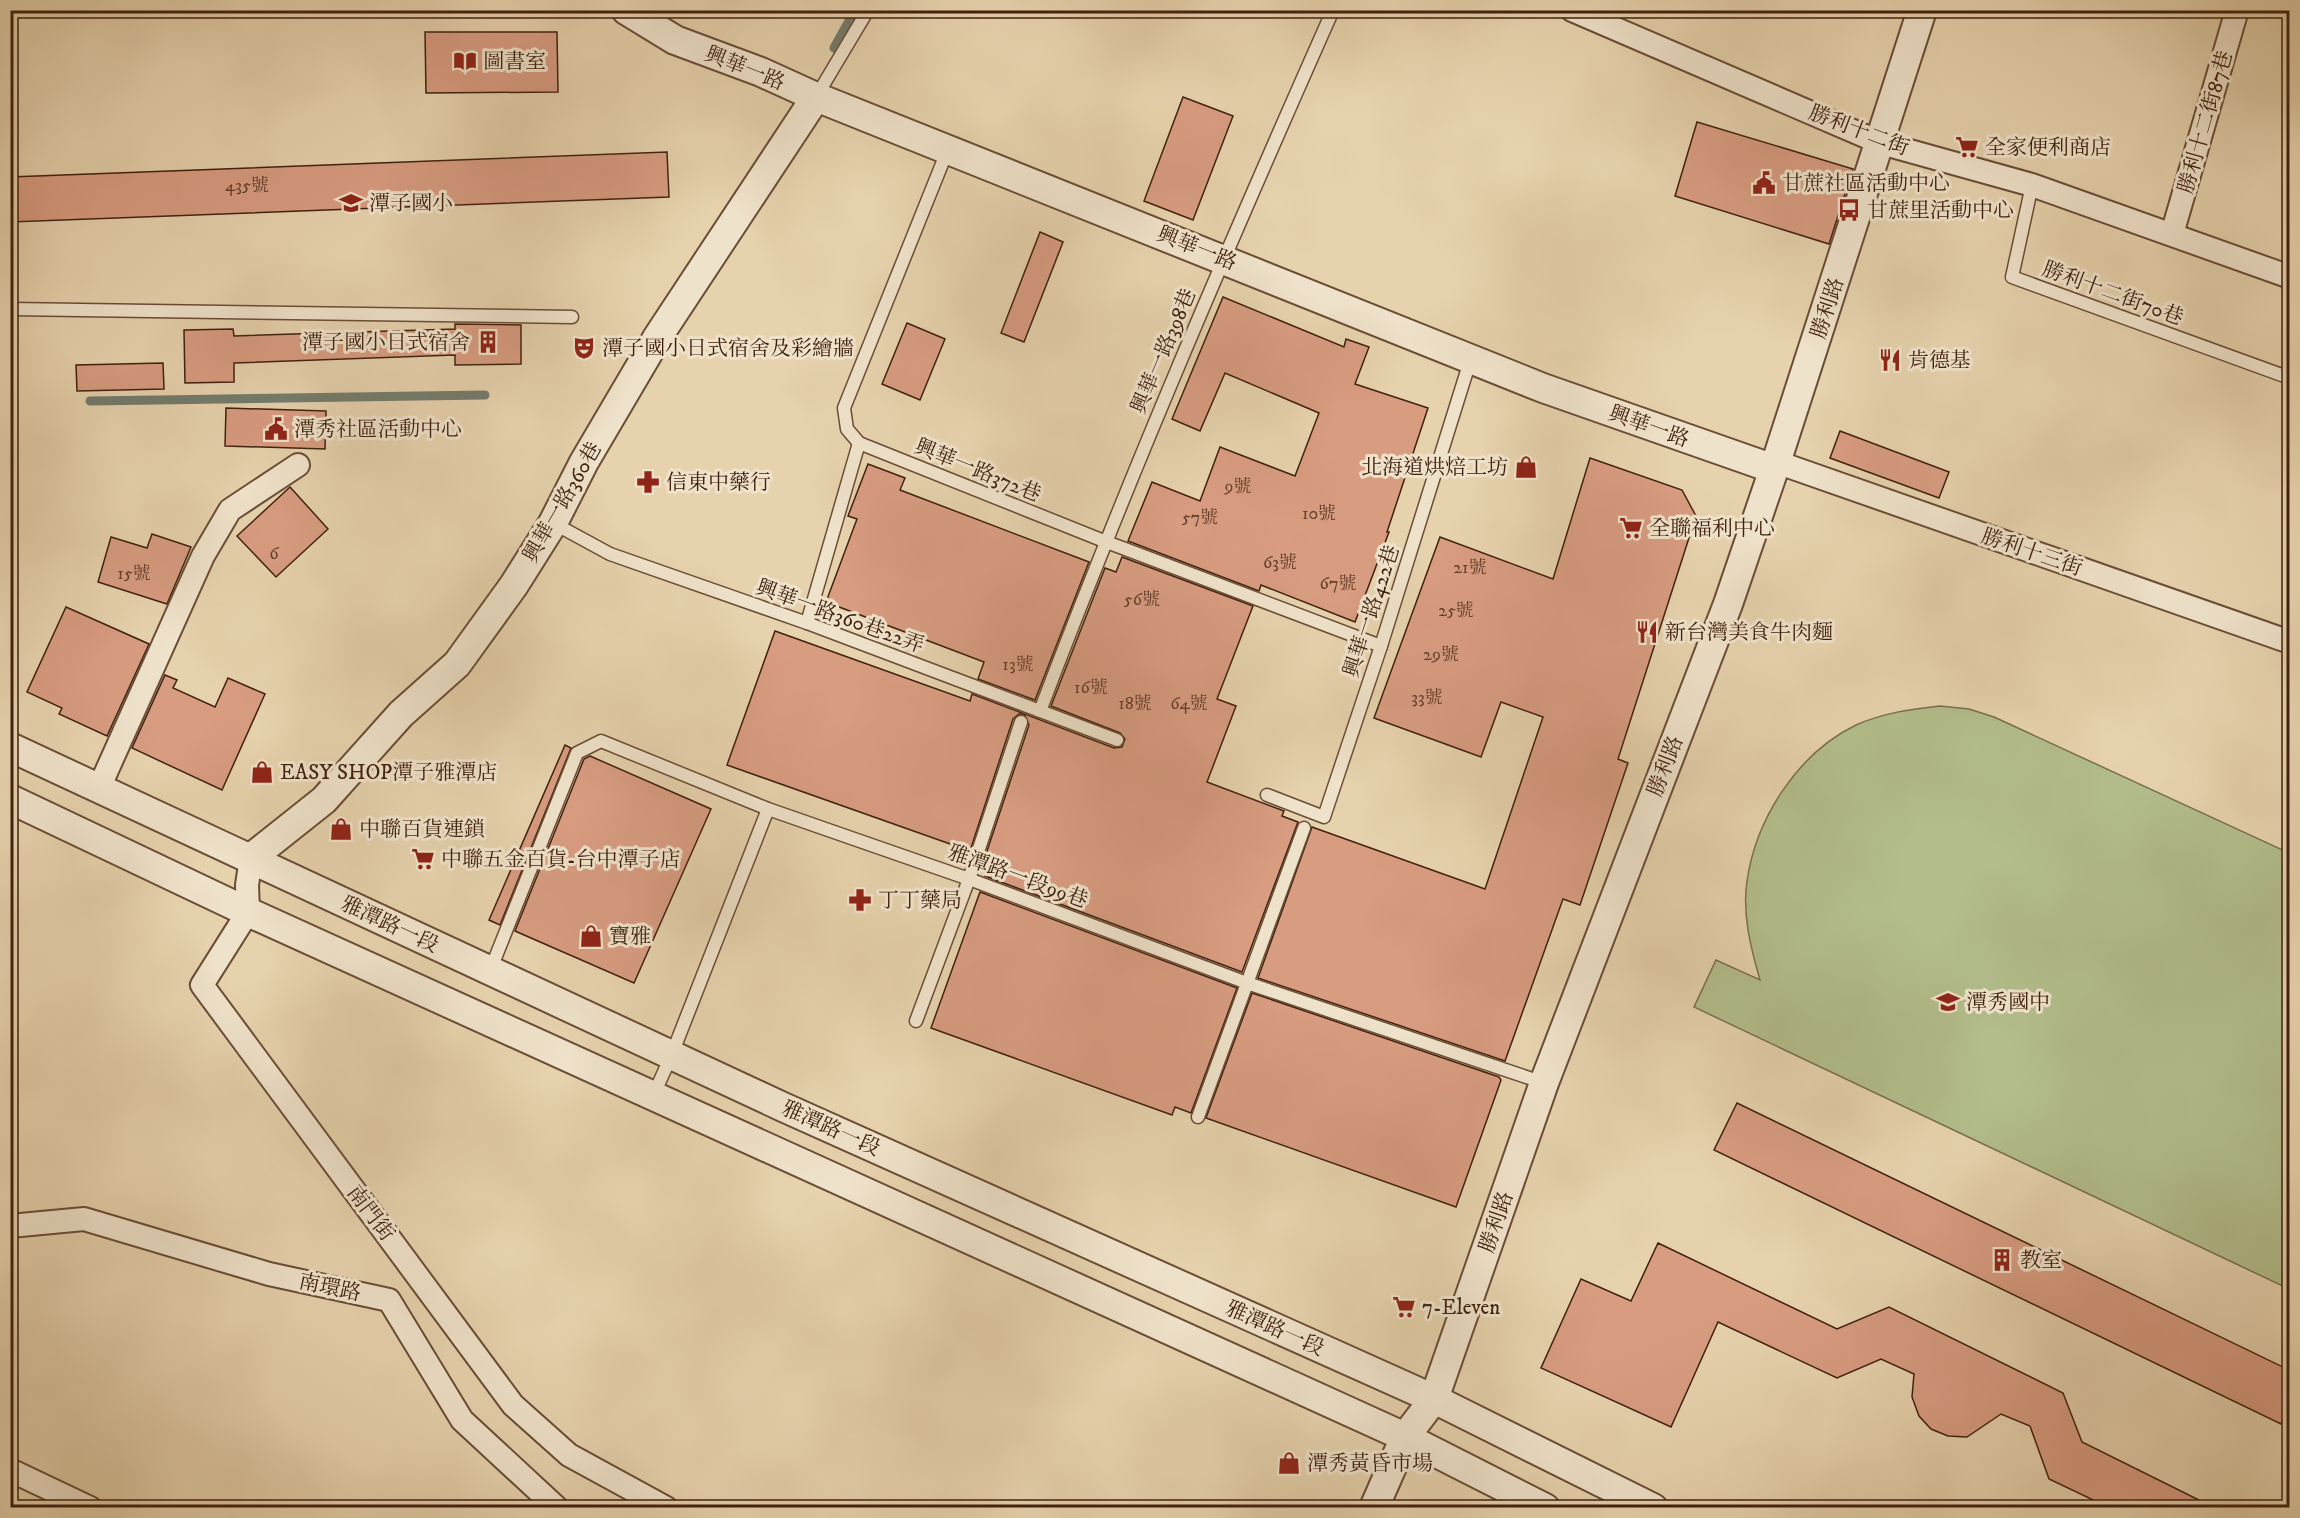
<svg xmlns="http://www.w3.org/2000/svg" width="2300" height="1518" font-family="'IM FELL DW Pica','Noto Serif TC',serif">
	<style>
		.green { fill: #b2bd8b; stroke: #796f4d; stroke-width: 1.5 }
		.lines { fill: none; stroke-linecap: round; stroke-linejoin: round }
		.stream { stroke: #747c6d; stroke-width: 9 }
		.building { fill: #d89c81; stroke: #40210f; stroke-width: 1.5 }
		.service-casing { stroke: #6a4d36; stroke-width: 15 }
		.minor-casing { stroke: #6a4d36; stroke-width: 26 }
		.tertiary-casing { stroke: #6a4d36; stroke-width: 32 }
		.service { stroke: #efe2ca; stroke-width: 12 }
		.minor { stroke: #efe2ca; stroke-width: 22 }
		.tertiary { stroke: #efe2ca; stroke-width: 28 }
		.labels { text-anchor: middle; stroke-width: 6; stroke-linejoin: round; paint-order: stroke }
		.number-label { font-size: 18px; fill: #66402c }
		.poi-label { font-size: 21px; fill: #40210f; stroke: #efe2ca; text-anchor: start }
		.street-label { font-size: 21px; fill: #40210f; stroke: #efe2ca }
	</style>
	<rect width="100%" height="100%" fill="#e6d2ad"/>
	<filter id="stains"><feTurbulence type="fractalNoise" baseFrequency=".00333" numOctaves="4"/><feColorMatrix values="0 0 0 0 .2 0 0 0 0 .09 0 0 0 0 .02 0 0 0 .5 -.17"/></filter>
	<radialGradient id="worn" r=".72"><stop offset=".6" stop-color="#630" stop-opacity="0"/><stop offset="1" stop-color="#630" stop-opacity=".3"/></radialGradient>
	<path class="green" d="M 1940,706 L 1969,709 L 1994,717 L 2289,853 L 2289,1289 L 1694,1007 L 1716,960 L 1760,980 C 1751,949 1742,914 1747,881 C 1756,818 1798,753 1856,725 C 1883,713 1911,709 1940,706 Z"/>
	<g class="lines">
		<g class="stream">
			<polyline points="834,48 855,10"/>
			<polyline points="90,401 485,395"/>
		</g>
	</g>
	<g class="building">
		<polygon points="425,32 557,32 558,92 426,93"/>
		<polygon points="1183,97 1233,116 1193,220 1144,201"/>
		<polygon points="1697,122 1853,169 1829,244 1675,196"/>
		<polygon points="667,152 669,197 10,222 10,177"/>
		<polygon points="1040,232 1063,242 1024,342 1001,333"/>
		<polygon points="1223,297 1344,347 1346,339 1369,347 1355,384 1428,408 1387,532 1389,532 1355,622 1261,585 1259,591 1128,541 1152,482 1200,501 1220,447 1295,476 1319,413 1225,373 1200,431 1172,419"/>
		<polygon points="907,323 945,339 920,400 882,384"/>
		<polygon points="455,324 521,325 521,364 455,365 455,355 234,363 234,382 185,383 184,330 233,329 234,336 455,329"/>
		<polygon points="163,363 164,389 77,391 76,365"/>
		<polygon points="226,408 326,411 325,449 225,446"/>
		<polygon points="1840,431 1949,472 1939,498 1830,458"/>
		<polygon points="1590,458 1682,490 1696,516 1618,759 1628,763 1580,905 1563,899 1505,1061 1258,978 1312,827 1485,889 1543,717 1501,702 1481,757 1374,718 1440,537 1553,579"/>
		<polygon points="868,464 905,478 900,490 1089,562 1035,700 978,679 984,662 826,602 857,519 848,516"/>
		<polygon points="290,487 328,529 276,577 237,536"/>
		<polygon points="152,534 191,547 167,604 98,582 111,537 147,548"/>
		<polygon points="1122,557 1253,606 1217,699 1236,706 1207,782 1284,811 1282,816 1298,822 1242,972 985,876 991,859 985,857 1029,725 1024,714 1019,714 1013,719 970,851 727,765 775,631 970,701 972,694 1114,748 1122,747 1125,739 1120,733 1051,706 1105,568 1116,572"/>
		<polygon points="66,607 149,644 107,736 59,714 62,708 27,692"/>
		<polygon points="165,675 177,680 173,688 215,707 228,678 265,694 222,790 132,748"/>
		<polygon points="565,745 571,748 500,925 489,920"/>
		<polygon points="590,756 711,809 634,983 515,931 584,759"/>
		<polygon points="980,892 1237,988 1191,1113 1175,1107 1172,1115 931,1028"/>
		<polygon points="1252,993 1499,1077 1501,1080 1456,1207 1206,1118"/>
		<polygon points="1737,1103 2289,1370 2289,1407 2281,1424 1714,1150"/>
		<polygon points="1658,1243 1837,1329 1889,1307 2063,1393 2082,1442 2215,1508 2110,1508 2049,1479 2030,1426 2001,1414 1967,1437 1948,1436 1931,1429 1919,1416 1912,1397 1914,1374 1881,1359 1837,1378 1718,1322 1671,1427 1541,1368 1581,1279 1631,1301"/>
	</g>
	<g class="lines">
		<g class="service-casing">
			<g id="service">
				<polyline points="816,97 868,10"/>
				<polyline points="948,149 844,408 847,429 859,443 1104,541 1381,646"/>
				<polyline points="2032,185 2012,277 2290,378"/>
				<polyline points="10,309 572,317"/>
				<polyline points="553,523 610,554 807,623 1117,740"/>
				<polyline points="807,623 859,443"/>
				<path d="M 1040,711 C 1130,474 1230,242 1333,10"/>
				<polyline points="1267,795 1324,817 1381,646 1471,358"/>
				<polyline points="490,971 577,753 601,741 768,809"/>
				<polyline points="916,1021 969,879 1021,722"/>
				<polyline points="654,1094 672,1054 768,809 969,879 1247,983 1544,1083"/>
				<polyline points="1198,1117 1304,828"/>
			</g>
		</g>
		<g class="minor-casing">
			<g id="minor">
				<polyline points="1572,10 1881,143 2032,185 2290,277"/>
				<polyline points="2172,234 2237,10"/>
				<polyline points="1774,469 1785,465 2290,642"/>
				<polyline points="99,788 203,556 230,510 298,465"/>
				<polyline points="251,858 247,885 248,912 202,985 513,1405 569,1455 666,1508"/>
				<polyline points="10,1226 84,1219 269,1274 389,1300 462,1420 557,1508"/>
				<polyline points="10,1470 90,1508"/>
			</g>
		</g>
		<g class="tertiary-casing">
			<g id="tertiary">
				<polyline points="626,10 675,40 761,72 816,97 1543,388 1774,469"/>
				<polyline points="10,747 783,1107 1434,1399 1653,1508"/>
				<polyline points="10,799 248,912 1405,1437 1545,1508"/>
				<polyline points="251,858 324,800 401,714 457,664 514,585 553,523 584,462 657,338 816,97"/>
				<polyline points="1374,1508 1405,1437 1434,1399 1544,1083 1728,604 1774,469 1922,10"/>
			</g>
		</g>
		<use href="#service" class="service"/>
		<use href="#minor" class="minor"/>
		<use href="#tertiary" class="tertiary"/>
	</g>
	<defs>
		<g id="library-bare" transform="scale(1.8)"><path d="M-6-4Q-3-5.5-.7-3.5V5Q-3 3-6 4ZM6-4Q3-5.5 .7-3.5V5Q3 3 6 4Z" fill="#8f2418" stroke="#efe2ca" stroke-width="2.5" paint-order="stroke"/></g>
		<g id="supermarket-bare" transform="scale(1.8)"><path d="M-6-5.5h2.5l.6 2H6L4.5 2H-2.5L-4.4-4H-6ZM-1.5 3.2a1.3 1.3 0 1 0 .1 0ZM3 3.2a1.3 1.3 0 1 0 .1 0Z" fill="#8f2418" stroke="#efe2ca" stroke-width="2.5" paint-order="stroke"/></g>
		<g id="civic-bare" transform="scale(1.8)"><path d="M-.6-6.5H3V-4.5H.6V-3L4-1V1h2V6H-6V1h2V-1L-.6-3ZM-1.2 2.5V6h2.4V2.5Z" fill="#8f2418" stroke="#efe2ca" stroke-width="2.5" paint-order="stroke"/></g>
		<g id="school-bare" transform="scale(1.8)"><path d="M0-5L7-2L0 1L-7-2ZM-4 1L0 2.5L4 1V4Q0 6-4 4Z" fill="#8f2418" stroke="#efe2ca" stroke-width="2.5" paint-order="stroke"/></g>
		<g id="bus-bare" transform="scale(1.8)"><path d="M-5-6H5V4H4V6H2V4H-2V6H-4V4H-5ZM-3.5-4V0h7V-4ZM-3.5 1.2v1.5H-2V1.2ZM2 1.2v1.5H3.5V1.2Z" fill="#8f2418" stroke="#efe2ca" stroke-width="2.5" paint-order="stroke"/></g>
		<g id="building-bare" transform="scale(1.8)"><path d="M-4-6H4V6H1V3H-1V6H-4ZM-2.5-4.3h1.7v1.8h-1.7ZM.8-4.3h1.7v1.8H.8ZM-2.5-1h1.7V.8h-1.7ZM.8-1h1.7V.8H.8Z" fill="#8f2418" stroke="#efe2ca" stroke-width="2.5" paint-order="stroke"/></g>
		<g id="theatre-bare" transform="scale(1.8)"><path d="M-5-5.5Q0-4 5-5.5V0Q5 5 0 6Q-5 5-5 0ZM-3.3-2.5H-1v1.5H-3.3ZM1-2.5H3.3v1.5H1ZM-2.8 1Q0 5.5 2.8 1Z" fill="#8f2418" stroke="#efe2ca" stroke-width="2.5" paint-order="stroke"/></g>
		<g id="restaurant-bare" transform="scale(1.8)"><path d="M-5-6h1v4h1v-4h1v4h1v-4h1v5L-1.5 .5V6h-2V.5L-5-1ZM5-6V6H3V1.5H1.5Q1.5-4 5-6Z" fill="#8f2418" stroke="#efe2ca" stroke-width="2.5" paint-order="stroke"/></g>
		<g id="shop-bare" transform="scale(1.8)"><path d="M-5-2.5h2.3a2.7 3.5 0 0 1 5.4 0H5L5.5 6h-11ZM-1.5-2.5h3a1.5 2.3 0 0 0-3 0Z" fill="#8f2418" stroke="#efe2ca" stroke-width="2.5" paint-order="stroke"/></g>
		<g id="pharmacy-bare" transform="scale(1.8)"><path d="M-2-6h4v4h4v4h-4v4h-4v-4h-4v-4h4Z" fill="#8f2418" stroke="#efe2ca" stroke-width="2.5" paint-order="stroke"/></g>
	</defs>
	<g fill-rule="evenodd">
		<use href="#library-bare" x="465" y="61"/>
		<use href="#supermarket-bare" x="1967" y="147"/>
		<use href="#civic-bare" x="1764" y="183"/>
		<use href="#school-bare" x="351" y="203"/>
		<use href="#bus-bare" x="1849" y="210"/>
		<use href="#building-bare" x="488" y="342"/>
		<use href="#theatre-bare" x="584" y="348"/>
		<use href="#restaurant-bare" x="1890" y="360"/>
		<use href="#civic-bare" x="276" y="429"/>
		<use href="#shop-bare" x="1526" y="467"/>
		<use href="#pharmacy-bare" x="648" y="482"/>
		<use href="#supermarket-bare" x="1631" y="528"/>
		<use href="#restaurant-bare" x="1647" y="632"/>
		<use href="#shop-bare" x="262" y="772"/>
		<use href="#shop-bare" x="341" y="829"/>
		<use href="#supermarket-bare" x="423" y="859"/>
		<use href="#pharmacy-bare" x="860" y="900"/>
		<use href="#shop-bare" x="591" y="936"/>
		<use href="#school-bare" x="1948" y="1002"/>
		<use href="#building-bare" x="2002" y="1260"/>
		<use href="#supermarket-bare" x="1404" y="1307"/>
		<use href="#shop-bare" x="1289" y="1463"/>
	</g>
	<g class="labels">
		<g class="number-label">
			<text x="247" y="191">435號</text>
			<text x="1238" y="492">9號</text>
			<text x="1319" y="519">10號</text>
			<text x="1200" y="523">57號</text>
			<text x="274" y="559">6</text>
			<text x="1280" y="568">63號</text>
			<text x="1470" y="573">21號</text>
			<text x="134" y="579">15號</text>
			<text x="1338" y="589">67號</text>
			<text x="1142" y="605">56號</text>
			<text x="1456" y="616">25號</text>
			<text x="1441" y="660">29號</text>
			<text x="1018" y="670">13號</text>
			<text x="1091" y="693">16號</text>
			<text x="1427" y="703">33號</text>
			<text x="1135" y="709">18號</text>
			<text x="1189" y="709">64號</text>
		</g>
		<g class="poi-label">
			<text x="483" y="68">圖書室</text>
			<text x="1985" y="154">全家便利商店</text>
			<text x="1782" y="190">甘蔗社區活動中心</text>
			<text x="369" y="210">潭子國小</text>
			<text x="1867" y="217">甘蔗里活動中心</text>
			<text x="470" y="349" text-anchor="end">潭子國小日式宿舍</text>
			<text x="602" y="355">潭子國小日式宿舍及彩繪牆</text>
			<text x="1908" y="367">肯德基</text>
			<text x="294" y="436">潭秀社區活動中心</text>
			<text x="1508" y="474" text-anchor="end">北海道烘焙工坊</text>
			<text x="666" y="489">信東中藥行</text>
			<text x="1649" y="535">全聯福利中心</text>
			<text x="1665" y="639">新台灣美食牛肉麵</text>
			<text x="280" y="779">EASY SHOP潭子雅潭店</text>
			<text x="359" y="836">中聯百貨連鎖</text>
			<text x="441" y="866">中聯五金百貨-台中潭子店</text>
			<text x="878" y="907">丁丁藥局</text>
			<text x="609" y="943">寶雅</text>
			<text x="1966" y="1009">潭秀國中</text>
			<text x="2020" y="1267">教室</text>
			<text x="1422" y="1314">7-Eleven</text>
			<text x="1307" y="1470">潭秀黃昏市場</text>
		</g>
		<g class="street-label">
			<text transform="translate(745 68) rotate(22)" y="7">興華一路</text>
			<text transform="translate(2205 122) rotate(-74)" y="7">勝利十二街87巷</text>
			<text transform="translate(1859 130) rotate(21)" y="7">勝利十二街</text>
			<text transform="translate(1197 248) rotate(22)" y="7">興華一路</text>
			<text transform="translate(2113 293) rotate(20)" y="7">勝利十二街70巷</text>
			<text transform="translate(1827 308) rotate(-72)" y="7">勝利路</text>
			<text transform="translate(1163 351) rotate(-67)" y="7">興華一路398巷</text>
			<text transform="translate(1649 426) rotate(20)" y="7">興華一路</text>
			<text transform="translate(978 470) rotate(22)" y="7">興華一路372巷</text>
			<text transform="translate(562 502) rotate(-60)" y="7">興華一路360巷</text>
			<text transform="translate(2032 552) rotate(19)" y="7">勝利十三街</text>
			<text transform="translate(1371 611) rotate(-72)" y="7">興華一路422巷</text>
			<text transform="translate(840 616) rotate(20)" y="7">興華一路360巷22弄</text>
			<text transform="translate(1665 766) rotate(-69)" y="7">勝利路</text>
			<text transform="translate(1018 876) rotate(20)" y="7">雅潭路一段99巷</text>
			<text transform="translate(390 924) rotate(25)" y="7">雅潭路一段</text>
			<text transform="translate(831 1128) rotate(24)" y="7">雅潭路一段</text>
			<text transform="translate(371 1213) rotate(53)" y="7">南門街</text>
			<text transform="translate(1496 1222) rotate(-71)" y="7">勝利路</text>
			<text transform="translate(330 1287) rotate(12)" y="7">南環路</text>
			<text transform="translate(1275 1328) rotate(24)" y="7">雅潭路一段</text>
		</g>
	</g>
	<rect width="2300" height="1518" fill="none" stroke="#e6d2ad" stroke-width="36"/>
	<rect x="12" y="12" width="2276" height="1494" fill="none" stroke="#40210f" stroke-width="3"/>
	<rect x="18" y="18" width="2264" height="1482" fill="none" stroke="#40210f" stroke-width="1.5"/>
	<rect width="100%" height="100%" filter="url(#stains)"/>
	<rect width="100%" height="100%" fill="url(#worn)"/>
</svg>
